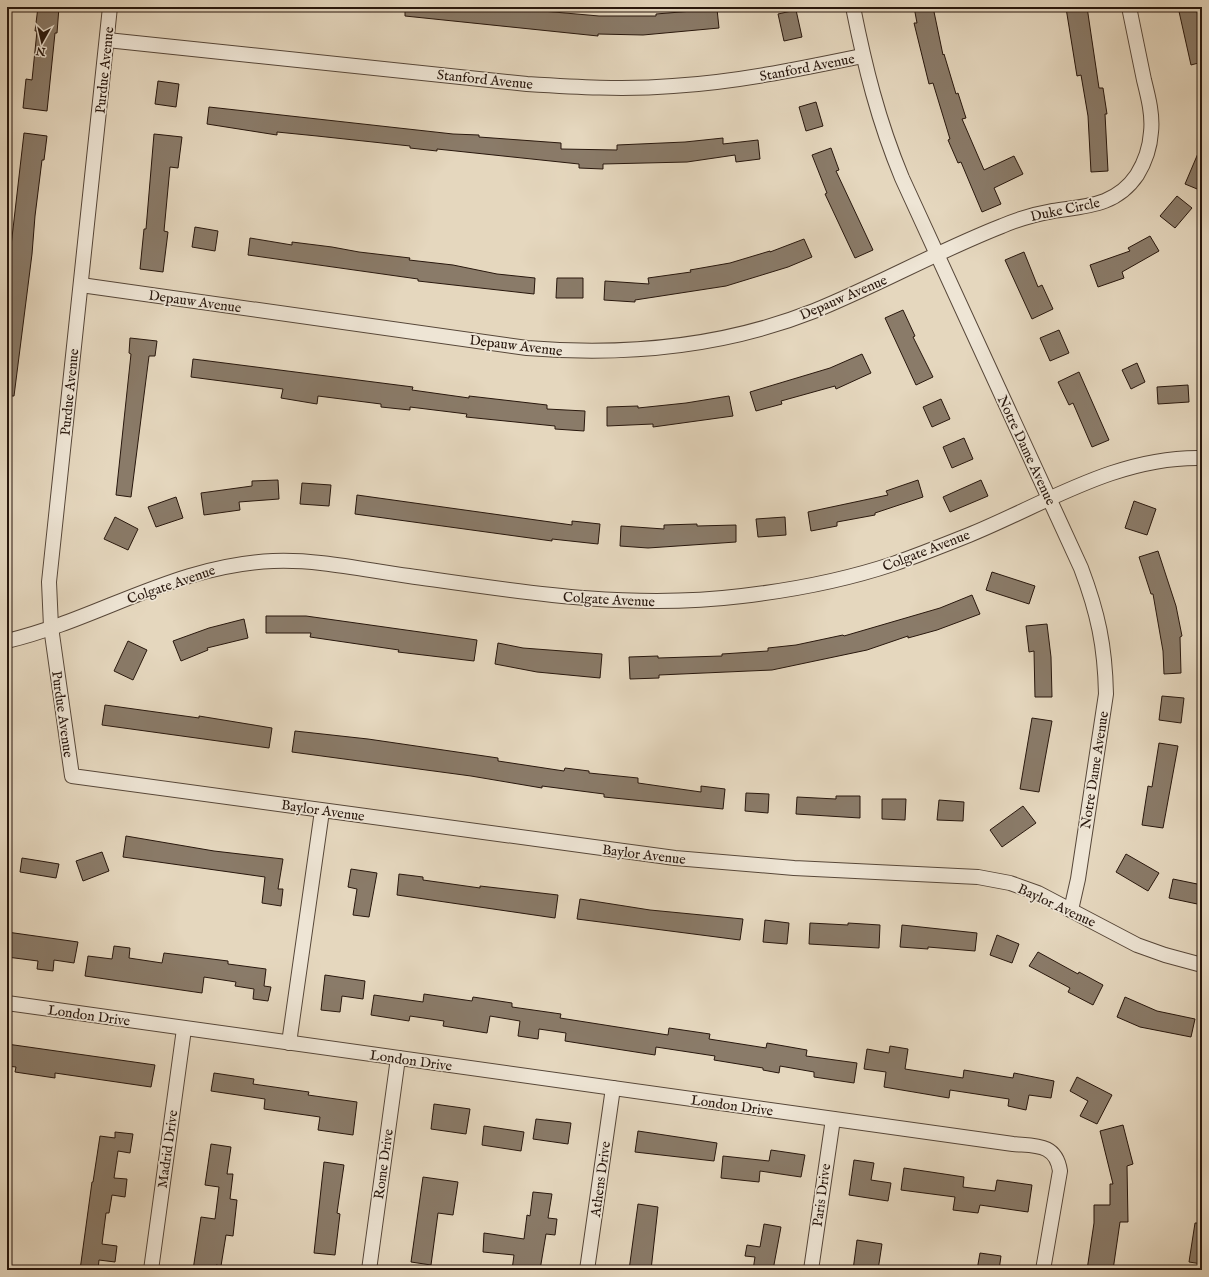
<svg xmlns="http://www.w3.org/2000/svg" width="1209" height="1277" font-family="'IM FELL English',serif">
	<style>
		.building { fill: #8a7b69; stroke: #28170d }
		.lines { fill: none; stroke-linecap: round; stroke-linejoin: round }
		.street-casing { stroke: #574739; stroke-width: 16 }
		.street { stroke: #eee5d5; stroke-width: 14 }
		.labels { text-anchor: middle; stroke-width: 3.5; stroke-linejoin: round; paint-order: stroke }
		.street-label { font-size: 14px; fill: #28170d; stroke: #eee5d5 }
	</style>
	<rect width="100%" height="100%" fill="#e5d7be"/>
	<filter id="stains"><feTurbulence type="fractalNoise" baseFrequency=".005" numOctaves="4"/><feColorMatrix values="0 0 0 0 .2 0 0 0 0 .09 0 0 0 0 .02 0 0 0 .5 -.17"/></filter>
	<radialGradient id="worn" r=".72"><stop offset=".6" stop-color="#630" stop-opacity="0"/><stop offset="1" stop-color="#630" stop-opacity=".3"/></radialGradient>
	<g class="building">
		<polygon points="38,7 59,7 57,33 55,33 47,111 23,108 26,79 32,80 37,31 35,31"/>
		<polygon points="405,7 497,7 599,16 656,16 656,14 717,9 719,28 643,35 598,34 598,36 405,16"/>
		<polygon points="914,7 933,7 943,55 944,54 956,94 958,93 966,118 962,119 984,170 1014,156 1023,174 994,188 1001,204 982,212 961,162 958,163 948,140 950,139 933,83 929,84 914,23 917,23"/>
		<polygon points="1072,7 1087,7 1099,88 1103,88 1107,114 1105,114 1108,171 1091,172 1088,116 1081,75 1077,76 1066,8"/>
		<polygon points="1178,7 1196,7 1202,35 1202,62 1191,65"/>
		<polygon points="796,10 802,37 784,41 778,14"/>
		<polygon points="158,81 179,84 176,107 155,104"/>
		<polygon points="816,102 823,126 806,131 799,107"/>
		<polygon points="209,107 453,134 479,135 479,137 561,143 561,149 617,150 617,145 685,142 723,138 723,144 758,140 760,159 736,162 735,155 687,162 603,164 603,169 579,168 579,164 437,149 437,151 410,148 410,146 317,136 277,132 277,135 207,124"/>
		<polygon points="24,133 47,136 44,160 42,160 35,216 32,254 14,396 7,396 7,281"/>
		<polygon points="154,134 182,137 178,168 170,167 164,231 168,232 163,272 140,269 144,229 146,229"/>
		<polygon points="1202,144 1202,191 1185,184"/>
		<polygon points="831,148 839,170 836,171 873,250 855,258 825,194 827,193 812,155"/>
		<polygon points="1177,196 1192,208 1175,228 1160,216"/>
		<polygon points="195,227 218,231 215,251 192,247"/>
		<polygon points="1150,236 1159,251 1122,272 1124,278 1098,287 1090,265 1130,251 1128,248"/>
		<polygon points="250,238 292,245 292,242 332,247 359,252 410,258 409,260 453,265 497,274 535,278 534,294 418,281 418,279 248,255"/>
		<polygon points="804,239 812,257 788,267 726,286 635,300 635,302 604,300 605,281 649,284 648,278 691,272 690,270 730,263 770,251 770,252"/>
		<polygon points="1024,252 1038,287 1042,285 1053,309 1032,319 1005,260"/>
		<polygon points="557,278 583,278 583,298 556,298"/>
		<polygon points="903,310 915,336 913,337 933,377 916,385 885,318"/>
		<polygon points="1059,330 1069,353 1050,361 1040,338"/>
		<polygon points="130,338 157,341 155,356 149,356 131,497 116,495 131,354 129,353"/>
		<polygon points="862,354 871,373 836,389 835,386 781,401 782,404 756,411 750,392 830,368"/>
		<polygon points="193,359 413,387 412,390 469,398 469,396 547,405 547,409 585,411 584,431 555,429 555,426 466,417 467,414 410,407 410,410 381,407 381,404 318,396 317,404 281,398 283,389 191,377"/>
		<polygon points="1137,363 1145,382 1131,389 1122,370"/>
		<polygon points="1079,372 1109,440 1092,447 1073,403 1069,405 1058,382"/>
		<polygon points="1188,385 1189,402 1158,404 1157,387"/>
		<polygon points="729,396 733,416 653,427 653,424 607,426 607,407 638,406 638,408 686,403"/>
		<polygon points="941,399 950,419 932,427 923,407"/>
		<polygon points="964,438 973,459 952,468 943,447"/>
		<polygon points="278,480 279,499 239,502 240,510 204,515 201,493 252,486 252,481"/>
		<polygon points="918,480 923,497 875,513 875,515 837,522 837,526 811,531 808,512 888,495 886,491"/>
		<polygon points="981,480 988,496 950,512 943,497"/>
		<polygon points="302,483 331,485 329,506 300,504"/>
		<polygon points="357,495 572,525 572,521 600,524 598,544 552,539 552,541 355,514"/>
		<polygon points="176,497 183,518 156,527 148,507"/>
		<polygon points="1134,501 1156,509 1147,535 1125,528"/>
		<polygon points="115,517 138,529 128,550 104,539"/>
		<polygon points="785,517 786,535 758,537 756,519"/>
		<polygon points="697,524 697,526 736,525 736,542 648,548 620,546 621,526 664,529 664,525"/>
		<polygon points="1158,551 1176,606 1182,636 1180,637 1181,673 1164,674 1163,651 1153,594 1151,594 1139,557"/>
		<polygon points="992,572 1035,586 1029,604 986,590"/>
		<polygon points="972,595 980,614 937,630 908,638 908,636 867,650 772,670 659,675 659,678 630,679 629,657 658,656 658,658 722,656 722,654 768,651 768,648 796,645 843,635 844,636 940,608"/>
		<polygon points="266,616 306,616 477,640 474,661 398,652 399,650 310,637 311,633 266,633"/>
		<polygon points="244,619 248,638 207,648 208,650 181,661 173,641 209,628"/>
		<polygon points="1047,624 1051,657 1052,697 1035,697 1034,651 1029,652 1026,626"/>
		<polygon points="128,641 147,650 133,680 114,671"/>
		<polygon points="498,643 523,648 602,654 600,678 537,672 495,664"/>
		<polygon points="1162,696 1184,698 1181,723 1159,720"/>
		<polygon points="105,705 199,718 199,716 272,728 269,748 102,725"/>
		<polygon points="1032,718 1052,721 1039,792 1020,789"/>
		<polygon points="295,731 368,739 498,758 498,761 564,771 565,768 589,771 589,773 638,778 638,783 701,792 701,786 725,789 723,809 604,797 604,794 542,786 542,788 471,776 292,752"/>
		<polygon points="1159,743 1178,746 1163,828 1142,825 1148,786 1152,787"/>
		<polygon points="746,793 769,794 768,813 745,811"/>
		<polygon points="836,796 860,796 860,818 796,814 797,797 836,799"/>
		<polygon points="882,799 906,799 905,820 882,819"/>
		<polygon points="939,800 964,802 963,821 937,820"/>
		<polygon points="1023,806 1036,823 1002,847 990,830"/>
		<polygon points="126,836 214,851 283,859 278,889 283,889 281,906 262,903 265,877 123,857"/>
		<polygon points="102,852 109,871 83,881 76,861"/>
		<polygon points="1126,854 1159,873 1148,891 1116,872"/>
		<polygon points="22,858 59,864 56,878 20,872"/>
		<polygon points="351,869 377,873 369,917 353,915 357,889 348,887"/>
		<polygon points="399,874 423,877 423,880 480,888 480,886 558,895 555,918 397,895"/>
		<polygon points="1173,879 1202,885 1202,905 1169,898"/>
		<polygon points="580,899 650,910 743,919 740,940 577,919"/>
		<polygon points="765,920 789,923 787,944 763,942"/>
		<polygon points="810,923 848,925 848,923 880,925 879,948 809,944"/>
		<polygon points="902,925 977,933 975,951 928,947 928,949 900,947"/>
		<polygon points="7,932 78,942 74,963 54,960 53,971 37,969 38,961 7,957"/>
		<polygon points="997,935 1019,944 1012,963 990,955"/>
		<polygon points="114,946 130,948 129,958 162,963 164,953 228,961 228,964 266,969 264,986 271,987 268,1001 253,999 254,989 235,986 236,982 204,977 202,993 85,976 88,956 112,959"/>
		<polygon points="1038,952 1078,974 1079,972 1103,985 1093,1005 1068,992 1070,988 1029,966"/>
		<polygon points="325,975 365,981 363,999 342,996 340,1012 321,1010"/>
		<polygon points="424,994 472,1001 473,997 512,1003 512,1007 561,1014 560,1018 668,1035 669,1028 710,1034 709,1039 766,1048 767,1043 807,1050 806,1056 857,1063 854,1083 814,1077 814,1072 780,1066 779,1073 763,1070 763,1068 714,1060 715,1056 656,1047 655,1055 565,1041 566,1033 539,1029 538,1039 518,1036 520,1021 490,1016 487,1033 443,1026 444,1021 410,1016 409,1021 371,1015 374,995 423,1002"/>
		<polygon points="1125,997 1157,1011 1195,1019 1191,1037 1140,1027 1117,1017"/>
		<polygon points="7,1044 155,1065 151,1087 55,1073 55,1078 15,1072 16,1067 7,1066"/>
		<polygon points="890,1046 908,1049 905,1069 963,1078 964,1070 1013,1078 1014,1073 1054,1081 1051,1098 1029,1095 1026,1110 1008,1106 1009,1099 950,1090 949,1098 884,1087 886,1072 864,1069 867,1049 889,1053"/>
		<polygon points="214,1073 254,1079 253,1084 309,1092 308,1095 357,1102 353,1135 318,1130 320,1117 264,1109 265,1099 211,1091"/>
		<polygon points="1077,1077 1112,1095 1097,1124 1080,1116 1088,1101 1070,1091"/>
		<polygon points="434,1104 470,1109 466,1134 431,1129"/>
		<polygon points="536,1119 571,1123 568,1144 533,1139"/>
		<polygon points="1123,1125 1133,1164 1127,1166 1128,1222 1120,1222 1113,1270 1087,1270 1094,1223 1094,1205 1110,1205 1110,1184 1113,1184 1100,1131"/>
		<polygon points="484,1126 524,1132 521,1151 482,1145"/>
		<polygon points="638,1131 717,1143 714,1161 635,1152"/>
		<polygon points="115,1132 133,1134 130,1153 118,1151 114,1178 127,1179 125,1197 112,1195 109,1213 106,1213 102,1244 117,1246 115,1262 99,1260 98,1270 80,1270 92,1182 93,1182 100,1136 115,1138"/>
		<polygon points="211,1144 231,1147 227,1174 233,1174 230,1199 237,1200 233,1236 226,1235 221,1266 216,1265 215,1270 193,1270 201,1217 215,1219 219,1187 205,1185"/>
		<polygon points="771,1150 805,1155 801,1177 760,1171 759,1182 721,1178 723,1156 769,1161"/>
		<polygon points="854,1160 874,1163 871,1180 891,1183 888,1201 849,1195"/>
		<polygon points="324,1162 344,1165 337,1213 340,1214 335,1255 314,1253"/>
		<polygon points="904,1168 964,1177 963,1187 995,1191 997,1180 1032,1185 1028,1212 980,1205 978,1213 953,1210 955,1197 901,1190"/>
		<polygon points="423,1177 458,1182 453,1215 438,1213 431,1265 411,1262"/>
		<polygon points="533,1192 552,1194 548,1218 557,1219 555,1235 546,1234 540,1270 512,1270 514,1255 483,1252 484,1233 524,1239 527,1215 530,1216"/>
		<polygon points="638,1204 658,1207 651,1270 629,1270"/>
		<polygon points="1195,1223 1202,1223 1202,1264 1189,1262"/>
		<polygon points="764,1224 781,1227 773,1270 753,1270 755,1257 745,1256 747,1245 760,1247"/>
		<polygon points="857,1240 882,1244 878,1270 853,1270"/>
		<polygon points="980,1253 1001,1256 999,1270 977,1270"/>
	</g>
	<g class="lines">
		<g class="street-casing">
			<g id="street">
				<polyline points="110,7 49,582 51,627 72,776 675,858 794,868 978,877 1010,883 1038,893 1137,945 1165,955 1202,965"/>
				<path d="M 853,7 C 865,67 878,120 902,178 L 1081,568 C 1098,613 1105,646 1106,694 L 1078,879 L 1071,910"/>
				<path d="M 107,40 L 527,84 C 575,87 624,90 673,86 C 737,82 799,69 862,56"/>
				<path d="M 81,285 L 527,348 C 625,356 723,347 814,311 C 878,285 938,251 1002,226 C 1018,219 1036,214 1053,211 C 1086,206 1116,206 1137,175 C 1145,162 1150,148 1151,132 C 1153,115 1148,96 1144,80 C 1139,55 1134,31 1129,7"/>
				<path d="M 7,641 C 99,619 175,565 273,561 C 317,559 365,570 409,576 C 521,592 628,610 742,596 C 793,590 845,580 893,564 C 919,555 944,545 969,535 C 1045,504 1117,456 1202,458"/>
				<path d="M 7,1003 L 1013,1144 C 1035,1146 1056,1143 1060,1171 L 1043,1270"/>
				<polyline points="289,1043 322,811"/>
				<polyline points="151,1270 184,1029"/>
				<polyline points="369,1270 398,1058"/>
				<polyline points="587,1270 613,1088"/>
				<polyline points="811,1270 833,1119"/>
			</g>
		</g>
		<use href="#street" class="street"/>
	</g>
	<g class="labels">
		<g class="street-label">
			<text transform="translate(807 67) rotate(-11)" y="5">Stanford Avenue</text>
			<text transform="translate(104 70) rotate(-84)" y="5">Purdue Avenue</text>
			<text transform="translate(485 79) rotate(6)" y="5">Stanford Avenue</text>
			<text transform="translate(1065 209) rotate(-12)" y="5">Duke Circle</text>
			<text transform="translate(843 297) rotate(-23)" y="5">Depauw Avenue</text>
			<text transform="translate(195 301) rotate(8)" y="5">Depauw Avenue</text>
			<text transform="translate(516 345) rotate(7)" y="5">Depauw Avenue</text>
			<text transform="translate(69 392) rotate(-84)" y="5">Purdue Avenue</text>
			<text transform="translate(1027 450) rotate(65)" y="5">Notre Dame Avenue</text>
			<text transform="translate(926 550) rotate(-21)" y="5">Colgate Avenue</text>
			<text transform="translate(171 584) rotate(-19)" y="5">Colgate Avenue</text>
			<text transform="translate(609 599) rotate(3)" y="5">Colgate Avenue</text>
			<text transform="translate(63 714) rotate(82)" y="5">Purdue Avenue</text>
			<text transform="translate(1094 770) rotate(-81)" y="5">Notre Dame Avenue</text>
			<text transform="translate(323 810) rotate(8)" y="5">Baylor Avenue</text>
			<text transform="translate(644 854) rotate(7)" y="5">Baylor Avenue</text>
			<text transform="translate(1057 905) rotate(25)" y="5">Baylor Avenue</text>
			<text transform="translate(89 1015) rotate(8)" y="5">London Drive</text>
			<text transform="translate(411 1060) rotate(8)" y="5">London Drive</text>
			<text transform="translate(732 1105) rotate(8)" y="5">London Drive</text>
			<text transform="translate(167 1149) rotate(-82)" y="5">Madrid Drive</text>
			<text transform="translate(383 1164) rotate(-82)" y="5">Rome Drive</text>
			<text transform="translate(600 1179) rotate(-82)" y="5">Athens Drive</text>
			<text transform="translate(821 1195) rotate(-82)" y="5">Paris Drive</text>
		</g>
	</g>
	<rect width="1209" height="1277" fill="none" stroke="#e5d7be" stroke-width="24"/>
	<rect x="8" y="8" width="1193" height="1261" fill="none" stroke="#28170d" stroke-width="2"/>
	<rect x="12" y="12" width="1185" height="1253" fill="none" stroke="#28170d"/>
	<g transform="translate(42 42) rotate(188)" stroke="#eee5d5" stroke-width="3" paint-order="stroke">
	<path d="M0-3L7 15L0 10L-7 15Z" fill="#28170d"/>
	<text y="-6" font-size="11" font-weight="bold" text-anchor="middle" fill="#28170d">N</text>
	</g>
	<rect width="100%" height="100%" filter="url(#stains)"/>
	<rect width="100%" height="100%" fill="url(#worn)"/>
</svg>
